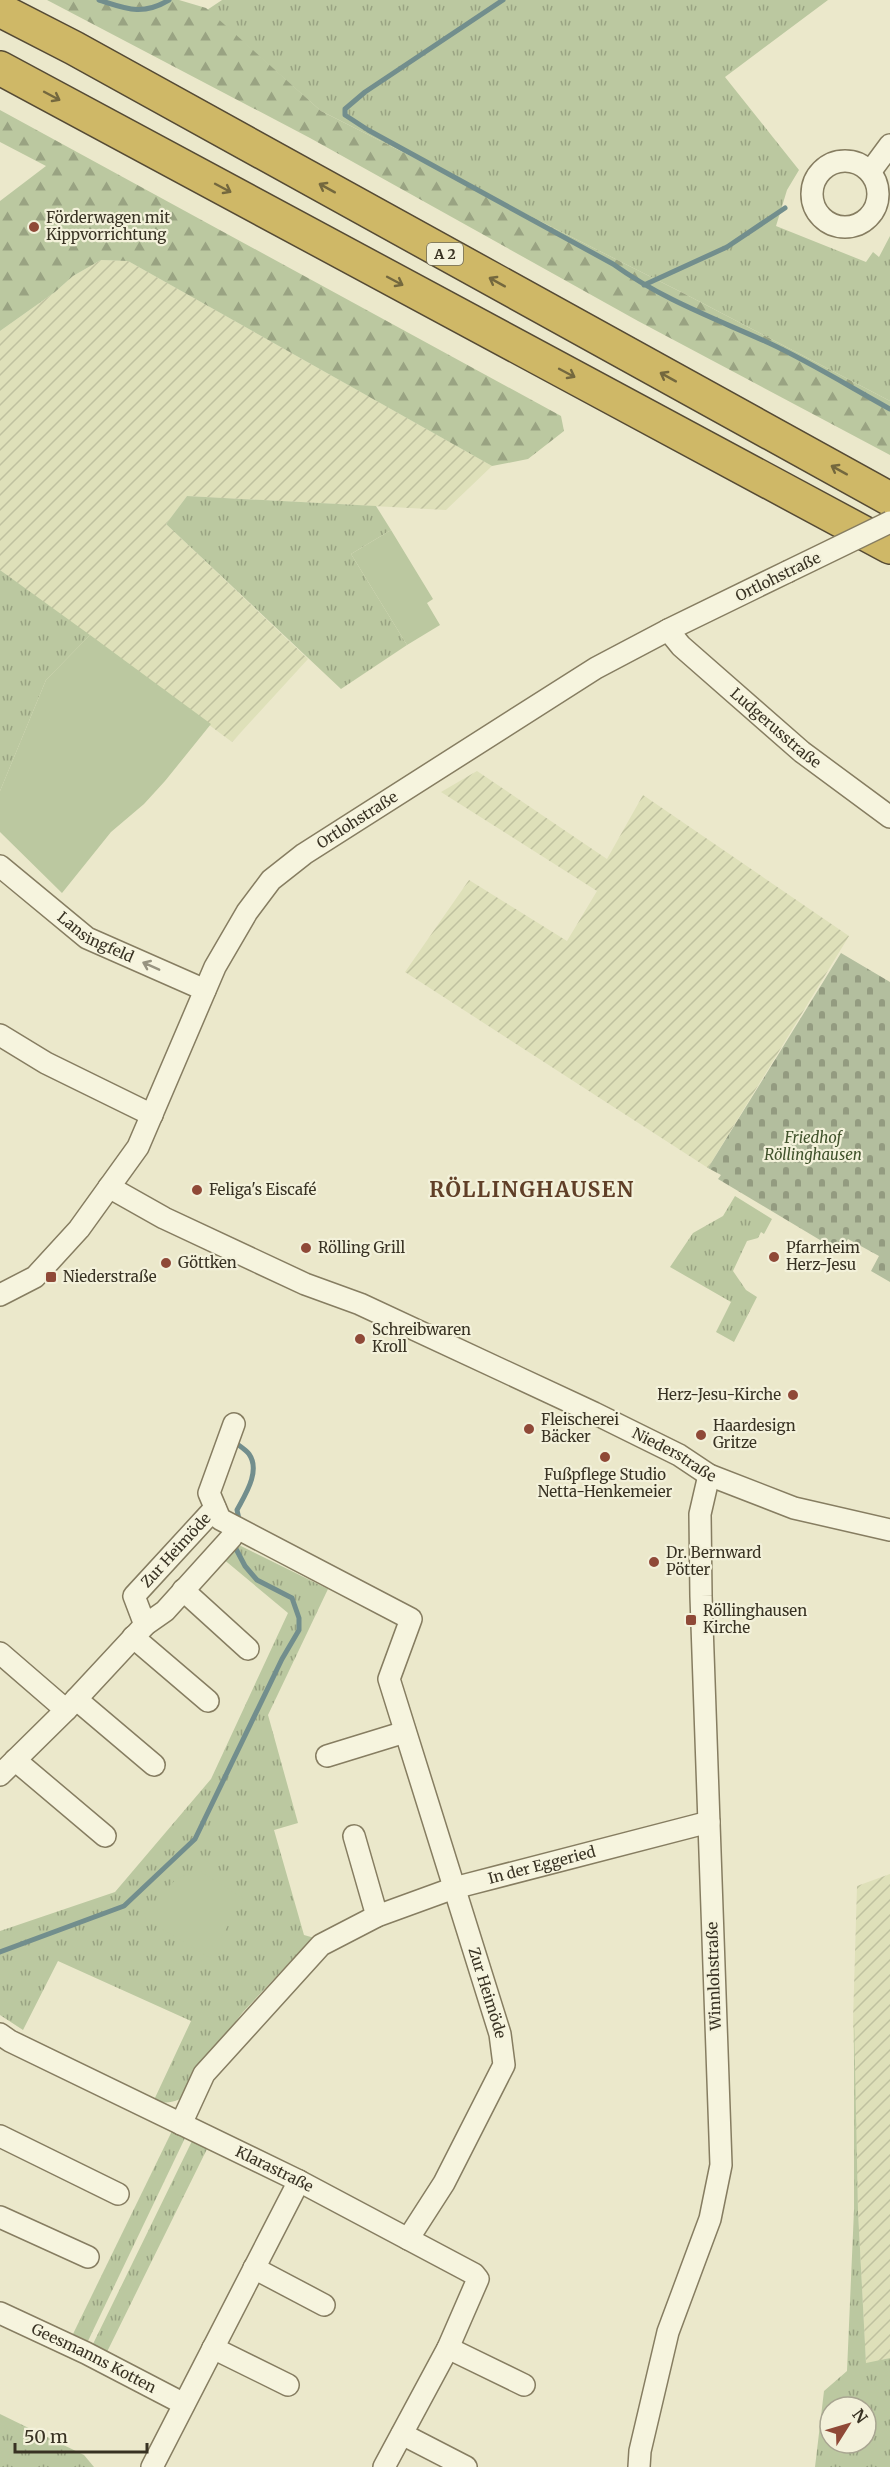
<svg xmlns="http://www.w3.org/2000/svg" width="890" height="2467" font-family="Merriweather,serif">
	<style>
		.farmland { fill: url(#farmland-furrows) }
		.grass { fill: url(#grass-tufts); fill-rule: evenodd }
		.forest { fill: url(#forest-firs) }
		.cemetery { fill: url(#cemetery-stones) }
		.green { fill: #bbc8a0 }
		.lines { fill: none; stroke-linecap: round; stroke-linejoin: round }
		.stream { stroke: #728e8d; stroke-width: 5 }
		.street-casing { stroke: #867d61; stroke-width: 24 }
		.highway-casing { stroke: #554a34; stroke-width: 36 }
		.street { stroke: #f6f4de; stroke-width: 21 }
		.highway { stroke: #cfb867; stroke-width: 33 }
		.street-bridge-casing { stroke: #867d61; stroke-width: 24; stroke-linecap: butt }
		.street-bridge { stroke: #f6f4de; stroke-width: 21 }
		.oneway { stroke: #74683e }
		.oneway2 { stroke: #979380 }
		.poi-dot { fill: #8f4937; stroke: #f3f1da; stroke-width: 2 }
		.labels { text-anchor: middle; stroke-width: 4.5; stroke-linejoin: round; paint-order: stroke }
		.shield { fill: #f3f1da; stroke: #706b5a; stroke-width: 1.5 }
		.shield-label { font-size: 14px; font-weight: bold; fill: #383223 }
		.poi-label { font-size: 15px; fill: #383223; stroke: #f3f1da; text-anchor: start }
		.street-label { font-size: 15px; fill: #383223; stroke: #f3f1da }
		.park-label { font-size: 15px; font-style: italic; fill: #40522b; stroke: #f3f1da }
		.district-label { font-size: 21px; font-weight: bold; letter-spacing: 1.5px; fill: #603f27; stroke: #f3f1da }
	</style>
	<defs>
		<pattern id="farmland-furrows" width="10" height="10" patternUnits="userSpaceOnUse" patternTransform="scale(1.5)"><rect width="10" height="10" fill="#dee0b9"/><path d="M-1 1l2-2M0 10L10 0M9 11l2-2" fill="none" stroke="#bfc19f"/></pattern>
		<pattern id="grass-tufts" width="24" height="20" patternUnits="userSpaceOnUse" patternTransform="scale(1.5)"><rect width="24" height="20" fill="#bbc8a0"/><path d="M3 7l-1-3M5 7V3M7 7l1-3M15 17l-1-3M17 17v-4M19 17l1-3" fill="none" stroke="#99a382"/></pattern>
		<pattern id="forest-firs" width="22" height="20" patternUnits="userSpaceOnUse" patternTransform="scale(1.5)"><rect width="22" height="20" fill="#bbc8a0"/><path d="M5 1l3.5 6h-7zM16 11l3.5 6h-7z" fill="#99a382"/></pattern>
		<pattern id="cemetery-stones" width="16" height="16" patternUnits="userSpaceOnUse" patternTransform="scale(1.5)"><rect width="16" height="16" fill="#b3be9e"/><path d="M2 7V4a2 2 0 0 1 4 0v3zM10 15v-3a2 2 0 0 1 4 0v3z" fill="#939b80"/></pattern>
	</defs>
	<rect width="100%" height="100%" fill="#ebe8cb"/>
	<g class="farmland">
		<polygon points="101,260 128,261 492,466 446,510 187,496 166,524 308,659 232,742 0,570 0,331 55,292 73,276"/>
		<polygon points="477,771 607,859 643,795 849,936 708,1168 405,972 469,880 567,941 597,891 441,792"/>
		<polygon points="890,1874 890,2358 866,2364 858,2211 853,2021 857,1886"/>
	</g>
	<g class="grass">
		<polygon points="222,0 828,0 725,77 799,170 787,190 776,226 866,262 873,252 879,257 890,236 890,401 683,293 321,111 207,10"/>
		<polygon points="187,496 376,506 391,530 351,554 407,645 341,689 166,524"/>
		<polygon points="0,570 90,635 46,680 0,791"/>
		<polygon points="735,1196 772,1219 764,1234 761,1232 758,1238 747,1241 733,1271 746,1290 757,1297 734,1342 716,1332 731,1302 670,1267 693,1233 723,1216"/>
		<path d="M 241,1546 L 328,1589 L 268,1715 L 298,1823 L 274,1830 L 304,1935 L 318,1939 L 304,1947 L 243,2012 L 236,2021 L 236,2025 L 184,2097 C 174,2103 164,2104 154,2100 L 191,2021 L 58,1961 L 23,2030 L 0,2015 L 0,1931 L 115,1892 L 211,1779 L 288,1613 L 222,1558 L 230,1549 Z"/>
		<path d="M 854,2016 L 858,2211 L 866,2363 L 890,2358 L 890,2467 L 815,2467 L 824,2391 L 847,2371 L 854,2210 ZM 830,2407 L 866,2407 L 866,2443 L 830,2443 Z"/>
		<polygon points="172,2131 185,2138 88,2341 73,2334"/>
		<polygon points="192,2141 207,2149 104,2358 98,2354 101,2348 93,2344"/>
		<polygon points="0,2414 84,2455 94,2467 0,2467"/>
	</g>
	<g class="forest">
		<polygon points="47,0 179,0 206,8 321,111 683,293 890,401 890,455 638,321 310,138"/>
		<polygon points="0,110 561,416 564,431 528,459 492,466 128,261 101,260 73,276 55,292 0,331 0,201 46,166 0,142"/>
	</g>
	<polygon class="cemetery" points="841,953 890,982 890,1282 871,1271 879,1256 848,1239 840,1252 718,1179 721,1175 708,1168"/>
	<g class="green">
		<polygon points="391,530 433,599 427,603 440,625 407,645 351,554"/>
		<polygon points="90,635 211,724 165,781 144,804 111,832 62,893 0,832 0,791 46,680"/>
		<polygon points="198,1870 243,1898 210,1958 152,1923 148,1925 144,1914 176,1879"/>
	</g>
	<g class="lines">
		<g class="stream">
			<path d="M 99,0 C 127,9 142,16 169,0"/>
			<path d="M 503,0 L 365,92 L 345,109 L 345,115 L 368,130 L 613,264 C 663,300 714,318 769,343 C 810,362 850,387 890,409"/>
			<polyline points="644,285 727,247 785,208"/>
			<path d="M 237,1444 C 241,1447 246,1450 249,1454 C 261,1471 245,1495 237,1510 L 239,1519"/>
			<polyline points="0,1952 124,1906 195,1839 282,1659 299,1630 299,1618 292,1598 257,1580 245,1566 235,1547"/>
		</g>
		<g class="street-casing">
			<g id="street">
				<circle cx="845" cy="194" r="33"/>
				<polyline points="870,172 890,145"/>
				<path id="s1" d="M 668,630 L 681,646 L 802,752 L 890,817"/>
				<path id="s2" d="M 0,866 L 87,938 L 205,990"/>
				<polyline points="0,1035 46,1063 152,1115"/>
				<path id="s3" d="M 109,1187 L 164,1218 L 305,1284 L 360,1304 L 594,1413 L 679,1455 L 709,1475 L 794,1508 L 890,1530"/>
				<path id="s4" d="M 0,1295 L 35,1277 L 79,1229 L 138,1147 L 215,967 L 247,912 L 271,880 L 304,854 L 596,668 L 668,630 L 787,572"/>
				<path id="s5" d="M 234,1424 L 209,1493 L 220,1519 L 411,1619 L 389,1679 L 500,2034 L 504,2065 L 444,2183 L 408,2239"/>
				<polyline points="183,1590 248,1649"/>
				<path id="s6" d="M 145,1625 L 134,1596 L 215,1508"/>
				<polyline points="133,1637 208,1701"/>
				<polyline points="0,1653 66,1710"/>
				<polyline points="76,1699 154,1765"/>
				<polyline points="327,1756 405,1732"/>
				<polyline points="15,1760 105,1836"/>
				<polyline points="0,1775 66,1710 145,1625 165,1611 231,1538 236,1528"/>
				<polyline points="354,1836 377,1916"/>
				<path id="s7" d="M 0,2034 L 10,2041 L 299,2181 L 474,2274 L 478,2279 L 448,2348 L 384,2467"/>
				<path id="s8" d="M 181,2124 L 204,2074 L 321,1945 L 377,1916 L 454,1888 L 709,1822"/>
				<polyline points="0,2136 118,2194"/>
				<polyline points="0,2217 88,2257"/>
				<polyline points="254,2268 324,2305"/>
				<path id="s9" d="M 0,2313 L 86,2353 L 184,2404"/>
				<polyline points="213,2348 288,2385"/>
				<polyline points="448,2348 524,2385"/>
				<polyline points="402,2434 466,2467"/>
				<polyline points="152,2467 299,2181"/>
				<polyline points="639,2467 640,2451 668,2332 710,2219 721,2165 701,1596 700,1514 709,1475"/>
			</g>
		</g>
		<g class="highway-casing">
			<g id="highway">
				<polyline points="0,10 74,48 890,499"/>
				<polyline points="0,68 890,547"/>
			</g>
		</g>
		<use href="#street" class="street"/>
		<use href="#highway" class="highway"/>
		<g class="street-bridge-casing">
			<polyline id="street-bridge" points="787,572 890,522"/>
		</g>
		<use href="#street-bridge" class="street-bridge"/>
	</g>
	<defs><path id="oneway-shaft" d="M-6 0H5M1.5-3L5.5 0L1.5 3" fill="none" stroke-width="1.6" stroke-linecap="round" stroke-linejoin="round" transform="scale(1.5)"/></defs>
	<g class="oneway">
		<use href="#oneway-shaft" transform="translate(52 96) rotate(28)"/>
		<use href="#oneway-shaft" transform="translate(223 188) rotate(28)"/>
		<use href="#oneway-shaft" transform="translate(327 188) rotate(-151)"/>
		<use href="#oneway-shaft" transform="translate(395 281) rotate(28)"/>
		<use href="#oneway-shaft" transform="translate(497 282) rotate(-151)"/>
		<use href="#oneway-shaft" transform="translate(567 373) rotate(28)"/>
		<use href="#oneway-shaft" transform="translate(668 377) rotate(-151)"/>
		<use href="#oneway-shaft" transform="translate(839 470) rotate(-151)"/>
	</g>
	<use class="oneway2" href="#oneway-shaft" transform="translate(151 966) rotate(-156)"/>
	<g class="poi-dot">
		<circle cx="34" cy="227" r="6"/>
		<circle cx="197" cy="1190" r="6"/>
		<circle cx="306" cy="1248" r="6"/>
		<circle cx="774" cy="1257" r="6"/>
		<circle cx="166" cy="1263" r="6"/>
		<rect x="45" y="1271" width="12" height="12" rx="3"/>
		<circle cx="360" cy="1339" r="6"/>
		<circle cx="793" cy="1395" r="6"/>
		<circle cx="529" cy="1429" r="6"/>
		<circle cx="701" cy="1435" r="6"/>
		<circle cx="605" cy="1457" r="6"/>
		<circle cx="654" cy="1562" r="6"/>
		<rect x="685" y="1614" width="12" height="12" rx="3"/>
	</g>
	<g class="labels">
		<rect class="shield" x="427" y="243" width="36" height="22" rx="4.5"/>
		<g class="shield-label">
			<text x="445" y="259">A 2</text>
		</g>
		<g class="poi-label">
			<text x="46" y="223">Förderwagen mit<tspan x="46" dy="17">Kippvorrichtung</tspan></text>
			<text x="209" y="1195">Feliga's Eiscafé</text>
			<text x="318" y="1253">Rölling Grill</text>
			<text x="786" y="1253">Pfarrheim<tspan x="786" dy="17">Herz-Jesu</tspan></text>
			<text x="178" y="1268">Göttken</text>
			<text x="63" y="1282">Niederstraße</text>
			<text x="372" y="1335">Schreibwaren<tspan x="372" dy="17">Kroll</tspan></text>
			<text x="781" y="1400" text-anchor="end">Herz-Jesu-Kirche</text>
			<text x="541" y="1425">Fleischerei<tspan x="541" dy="17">Bäcker</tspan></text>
			<text x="713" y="1431">Haardesign<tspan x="713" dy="17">Gritze</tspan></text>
			<text x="605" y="1480" text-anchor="middle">Fußpflege Studio<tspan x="605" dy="17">Netta-Henkemeier</tspan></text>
			<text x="666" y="1558">Dr. Bernward<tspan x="666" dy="17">Pötter</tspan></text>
			<text x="703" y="1616">Röllinghausen<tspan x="703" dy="17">Kirche</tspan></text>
		</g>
		<g class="street-label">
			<text transform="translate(778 577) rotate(-26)" y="5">Ortlohstraße</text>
			<text dy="5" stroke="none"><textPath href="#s1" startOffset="146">Ludgerusstraße</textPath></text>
			<text dy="5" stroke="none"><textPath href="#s4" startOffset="610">Ortlohstraße</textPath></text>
			<text dy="5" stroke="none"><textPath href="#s2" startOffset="120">Lansingfeld</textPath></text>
			<text dy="5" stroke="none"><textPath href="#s3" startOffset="626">Niederstraße</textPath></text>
			<text dy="5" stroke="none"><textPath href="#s6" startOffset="93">Zur Heimöde</textPath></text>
			<text dy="5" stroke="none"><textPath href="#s8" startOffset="465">In der Eggeried</textPath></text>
			<text transform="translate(714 1976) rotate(-92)" y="5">Winnlohstraße</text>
			<text dy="5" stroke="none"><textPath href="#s5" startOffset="710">Zur Heimöde</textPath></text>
			<text dy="5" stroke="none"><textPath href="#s7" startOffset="306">Klarastraße</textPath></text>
			<text dy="5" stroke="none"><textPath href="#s9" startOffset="104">Geesmanns Kotten</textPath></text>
		</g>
		<g class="park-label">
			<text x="813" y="1143">Friedhof<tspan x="813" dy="17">Röllinghausen</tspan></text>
		</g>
		<g class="district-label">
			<text x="532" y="1197">RÖLLINGHAUSEN</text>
		</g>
	</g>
	<g transform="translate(848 2425) rotate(53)"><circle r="28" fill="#f3f1da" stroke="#a8a591" stroke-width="1.5"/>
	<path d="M0-4.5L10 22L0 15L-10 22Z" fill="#8f4937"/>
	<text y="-9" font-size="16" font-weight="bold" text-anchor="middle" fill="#383223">N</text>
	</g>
	<path d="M15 2443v9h132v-9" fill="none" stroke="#383223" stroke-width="3"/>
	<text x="24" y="2443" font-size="18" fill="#383223" stroke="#f3f1da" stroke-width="4.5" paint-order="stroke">50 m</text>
</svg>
